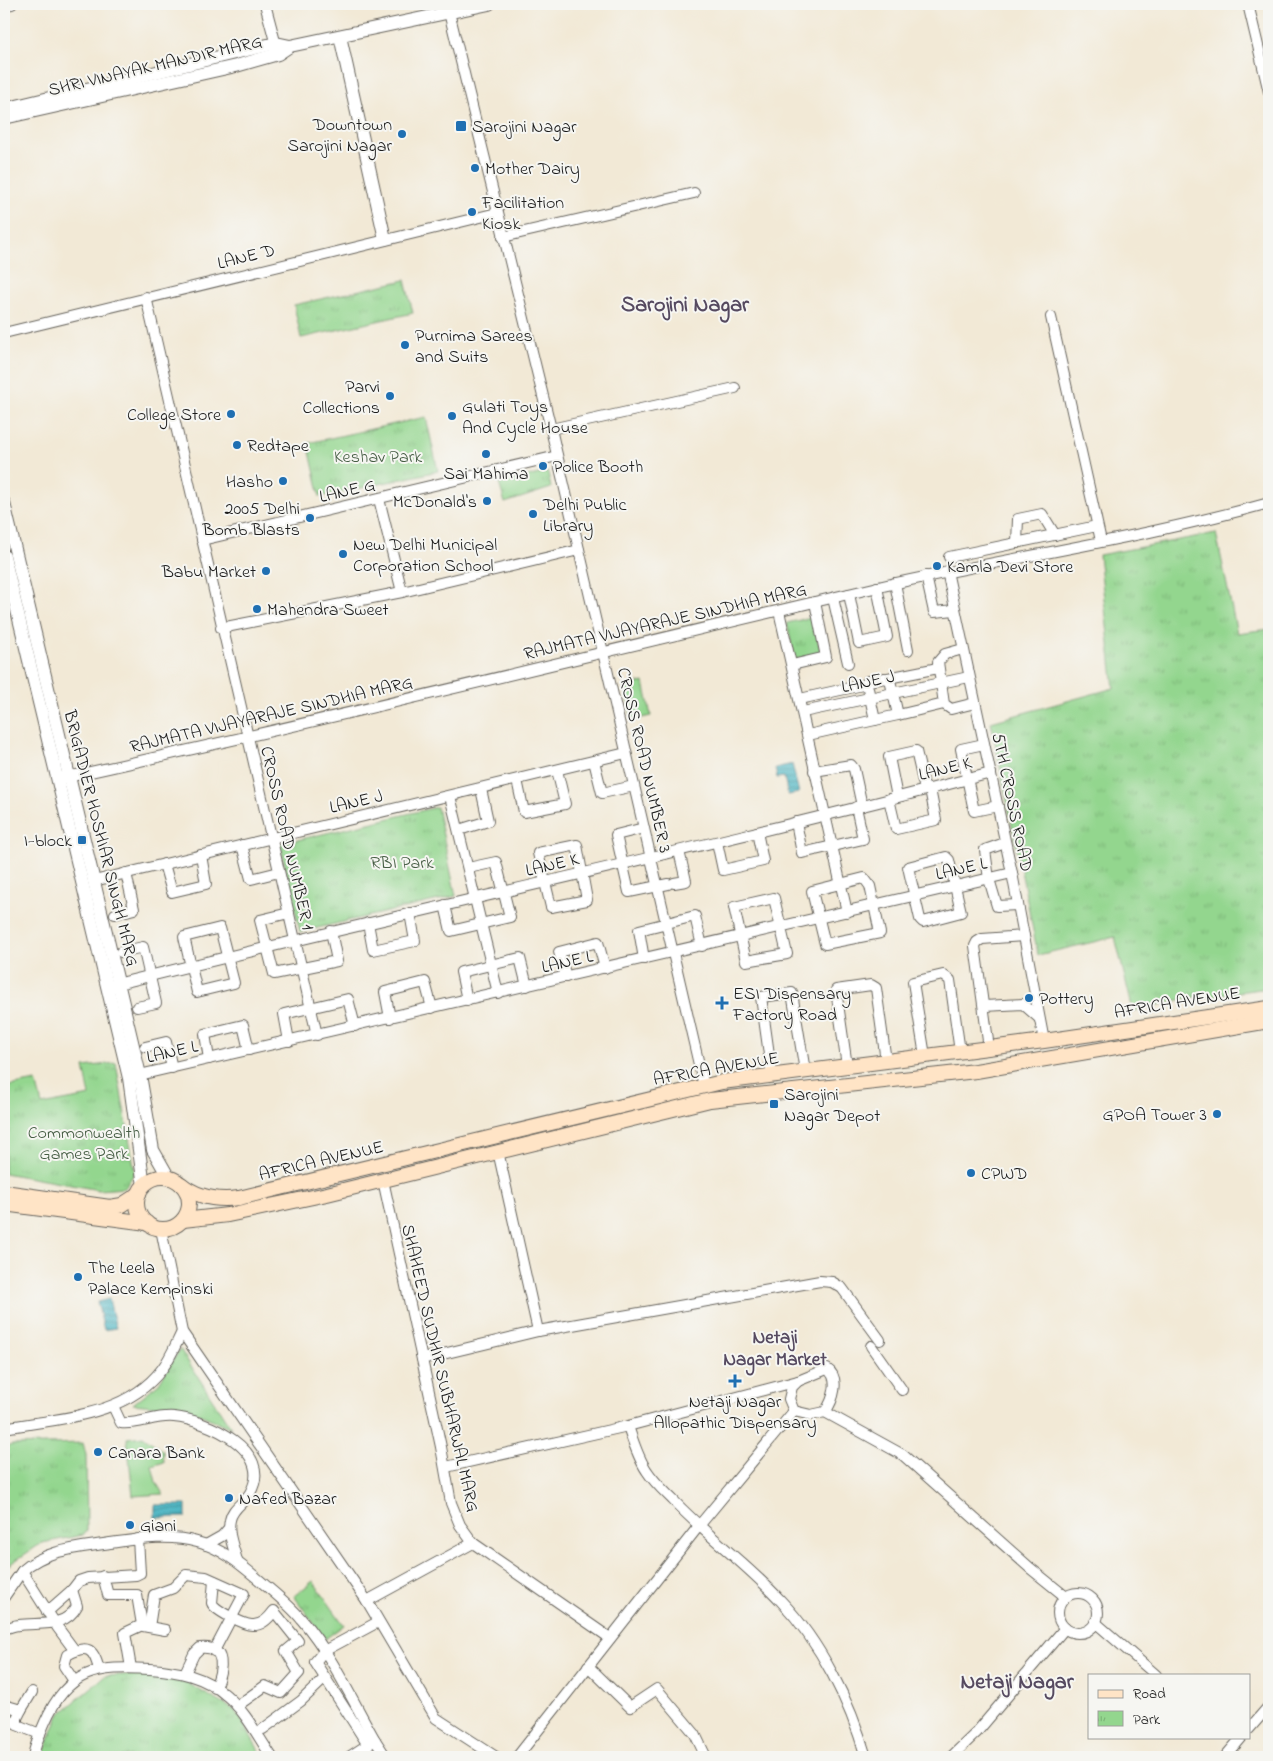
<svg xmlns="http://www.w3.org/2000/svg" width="1273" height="1761" font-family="'Indie Flower',sans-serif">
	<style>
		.grass { fill: #93d68e; stroke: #587955 }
		.park { fill: url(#park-tufts); stroke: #587955 }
		.water { fill: url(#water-rules); stroke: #31686f }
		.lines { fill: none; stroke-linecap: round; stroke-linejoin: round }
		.minor-casing { stroke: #67645d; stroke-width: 12 }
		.tertiary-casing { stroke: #67645d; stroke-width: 14 }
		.secondary-casing { stroke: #67645d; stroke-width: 16 }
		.minor { stroke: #fff; stroke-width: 10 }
		.tertiary { stroke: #fff; stroke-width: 12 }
		.secondary { stroke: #ffe4c6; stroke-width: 14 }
		.poi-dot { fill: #1f6fb2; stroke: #f6f6f2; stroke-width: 2 }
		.labels { text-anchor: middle; stroke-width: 4; stroke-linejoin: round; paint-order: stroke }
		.street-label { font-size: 18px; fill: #1c1c1c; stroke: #f6f6f2 }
		.poi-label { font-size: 18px; fill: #1c1c1c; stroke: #f6f6f2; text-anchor: start }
		.park-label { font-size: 18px; fill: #465d44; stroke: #f6f6f2 }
		.neighbourhood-label { font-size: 19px; font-weight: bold; fill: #564a60; stroke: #f6f6f2 }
		.district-label { font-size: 22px; font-weight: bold; fill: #564a60; stroke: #f6f6f2 }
	</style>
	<defs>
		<pattern id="park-tufts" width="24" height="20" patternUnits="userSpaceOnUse" patternTransform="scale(1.25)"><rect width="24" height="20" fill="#93d68e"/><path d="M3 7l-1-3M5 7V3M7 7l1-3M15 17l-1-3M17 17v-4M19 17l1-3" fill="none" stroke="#7eb77a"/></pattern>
		<pattern id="water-rules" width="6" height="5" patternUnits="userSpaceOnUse" patternTransform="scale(1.25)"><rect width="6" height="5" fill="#46b4c2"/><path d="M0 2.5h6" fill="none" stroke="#3a929d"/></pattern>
	</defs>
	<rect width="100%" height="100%" fill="#f6f6f2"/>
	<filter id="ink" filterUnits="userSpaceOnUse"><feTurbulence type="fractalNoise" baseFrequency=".02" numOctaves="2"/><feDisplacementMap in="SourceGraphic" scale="10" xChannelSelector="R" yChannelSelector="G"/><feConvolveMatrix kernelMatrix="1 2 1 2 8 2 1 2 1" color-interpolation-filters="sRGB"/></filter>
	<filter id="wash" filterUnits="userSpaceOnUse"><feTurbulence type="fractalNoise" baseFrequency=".0096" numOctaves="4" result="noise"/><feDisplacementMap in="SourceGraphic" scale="20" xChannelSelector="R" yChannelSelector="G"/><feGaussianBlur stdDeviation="1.12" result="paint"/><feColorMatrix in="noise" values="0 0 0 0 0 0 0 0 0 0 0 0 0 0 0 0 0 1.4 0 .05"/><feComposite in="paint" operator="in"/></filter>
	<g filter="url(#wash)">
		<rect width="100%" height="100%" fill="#f2e9d6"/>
		<g class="grass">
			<polygon points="644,682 651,716 632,720 625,686"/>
			<polygon points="143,1436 163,1451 164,1462 152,1466 156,1482 163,1494 133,1496 127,1438"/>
		</g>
		<g class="park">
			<polygon points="405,280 413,313 301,338 294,305"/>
			<polygon points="426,417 438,471 320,497 308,443"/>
			<polygon points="548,472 551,488 505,503 499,483"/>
			<polygon points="1216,533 1237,633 1269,629 1269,988 1183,999 1133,1011 1115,937 1038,955 991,722 1114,688 1099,555"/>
			<polygon points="813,617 821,654 795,660 787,623"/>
			<polygon points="437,807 456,896 300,932 280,844"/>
			<polygon points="116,1063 135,1172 125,1188 99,1190 4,1173 4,1087 36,1081 42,1105 90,1096 84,1067"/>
			<polygon points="180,1349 231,1428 197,1413 173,1408 133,1404 159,1383"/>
			<polygon points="83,1443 86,1455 87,1530 83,1535 42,1543 4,1568 4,1449 12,1445"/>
			<polygon points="313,1581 344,1625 325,1639 294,1596"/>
			<polygon points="168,1672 236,1711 263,1757 42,1757 59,1715 105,1676"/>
		</g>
		<g class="water">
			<polygon points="792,764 799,793 788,795 784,777 777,778 775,768"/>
			<polygon points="109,1299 116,1328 104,1330 97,1302"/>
			<polygon points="155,1505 186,1505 186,1517 155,1518"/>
		</g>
	</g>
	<g filter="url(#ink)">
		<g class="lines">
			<g class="minor-casing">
				<g id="minor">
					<polyline points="265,4 277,49"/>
					<polyline points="447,4 551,429 704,1086"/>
					<polyline points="1248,4 1269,92"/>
					<polyline points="4,6 12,4"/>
					<polyline points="503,237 694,193"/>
					<polyline points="146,297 317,1035"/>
					<polyline points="1051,317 1101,541"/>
					<polyline points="4,333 497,213"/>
					<polyline points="551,429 735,388"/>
					<polyline points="379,499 402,592 579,550"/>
					<polyline points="202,540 557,456"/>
					<polyline points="1017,543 1018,519 1042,514 1055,535"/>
					<polyline points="949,557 1097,526"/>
					<polyline points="947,571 1012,873 1044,1041"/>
					<polyline points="926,576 934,612 955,610"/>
					<polyline points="895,583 908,650"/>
					<polyline points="849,594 859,643 887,637 877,587"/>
					<polyline points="833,598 848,663"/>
					<polyline points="779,611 847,912"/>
					<polyline points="221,628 402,592"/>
					<polyline points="963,649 945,654 938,662 944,704 951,709 975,703"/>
					<polyline points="792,665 826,657 815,602"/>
					<polyline points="888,678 938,668"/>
					<polyline points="800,699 867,684"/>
					<polyline points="803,712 969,677"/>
					<polyline points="875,720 898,715"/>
					<polyline points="808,735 875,720 867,684 868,681 885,678 890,680 898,715 944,704"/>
					<polyline points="984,744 961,749 974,811 998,806"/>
					<polyline points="594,761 602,793 634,786"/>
					<polyline points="814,771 851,765 854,769 862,806"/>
					<path d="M 63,778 C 335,719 604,651 874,588 C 1006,558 1139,539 1269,503"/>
					<polyline points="517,780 524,812 565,804 557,770"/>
					<polyline points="450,796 498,993"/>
					<polyline points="897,797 889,757 916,751 925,790"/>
					<polyline points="889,799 896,829 936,820 930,789"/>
					<polyline points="796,822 802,853 863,839 856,807"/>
					<polyline points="644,828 616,835 629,892 668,884"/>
					<polyline points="459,830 488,821 481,789"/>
					<polyline points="717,842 723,870 763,861 757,832"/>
					<polyline points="1005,843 985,850 989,879 997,906 1018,905"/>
					<polyline points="242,845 251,879 279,872"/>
					<polygon points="577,845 587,900 551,907 538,853"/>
					<polygon points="946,857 949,860 961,912 923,922 920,919 908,867"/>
					<polyline points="164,864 172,892 206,884 201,855"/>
					<polygon points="864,878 870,886 880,933 825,944 812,891"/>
					<polyline points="94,881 626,753"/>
					<polyline points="674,883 686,881 679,851"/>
					<polygon points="774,898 787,954 746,961 734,907"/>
					<polyline points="445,905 451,931 510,917 496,862 468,868"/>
					<polyline points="289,913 260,920 274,974 337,961 331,931"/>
					<polyline points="115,914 134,909 126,873"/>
					<polyline points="368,923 373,950 415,941 410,913"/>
					<polygon points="220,928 234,983 197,992 184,937"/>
					<polyline points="121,952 143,947 156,1003 137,1007"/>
					<polyline points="644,959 639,930 695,916 702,946"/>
					<polyline points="566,977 559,952 598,942 605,968"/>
					<path d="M 113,985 C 405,912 700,850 991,773"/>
					<polyline points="467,1000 461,972 520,958 527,986"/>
					<polyline points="984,1006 1023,1004 1039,1018"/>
					<polyline points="390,1018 385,992 425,982 432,1008"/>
					<polyline points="289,1041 284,1014 348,999 355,1026"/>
					<polyline points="145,1047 166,1042 172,1068"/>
					<polyline points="989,1048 975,946 977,942 982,939 1024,936"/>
					<polyline points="925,1056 913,982 943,975 950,980 960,1052"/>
					<polyline points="209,1059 205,1034 243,1025 249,1050"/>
					<polyline points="847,1066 836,990 871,985 876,988 886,1061"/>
					<polyline points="135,1076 1012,873"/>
					<polyline points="772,1076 761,997 792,993 805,1071"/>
					<polyline points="498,1151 538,1331"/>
					<polyline points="383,1180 441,1447 451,1503 460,1525 473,1543 610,1638"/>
					<polyline points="161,1229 182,1332 367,1601 436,1718 496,1757"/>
					<polyline points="871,1346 902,1390"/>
					<polyline points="422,1359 538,1331 820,1281 832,1282 842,1288 880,1340"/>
					<polyline points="798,1381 792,1387 789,1399 794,1411 811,1415 825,1412 903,1455 1030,1568 1066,1597"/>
					<path d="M 113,1406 L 121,1423 C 138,1425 156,1415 174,1417 C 206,1420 275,1450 250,1493 C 244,1503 232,1508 230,1520 C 227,1533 234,1548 237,1561"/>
					<path d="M 628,1426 C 633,1441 638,1458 647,1471 C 654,1482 664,1491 673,1500 C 707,1536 748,1565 781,1601 C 821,1643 850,1702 866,1757"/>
					<path d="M 4,1428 C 58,1418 126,1417 162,1369 C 170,1359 176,1344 182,1332"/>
					<path d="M 446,1467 L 628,1426 L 798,1381 L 827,1369 C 841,1378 833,1401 825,1412"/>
					<polyline points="206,1545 222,1536 229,1528"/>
					<polyline points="103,1576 108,1595 137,1595 142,1625 125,1633 131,1668"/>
					<path d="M 214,1581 L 212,1603 C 214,1610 244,1625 252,1625 C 262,1626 269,1618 274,1611 L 298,1641 L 286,1651 L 299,1673 L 281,1693 L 265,1686 L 237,1706"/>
					<polyline points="72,1590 79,1581 88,1578 136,1575 140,1573 138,1539"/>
					<circle cx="1078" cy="1613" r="20"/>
					<polyline points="4,1597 22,1571"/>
					<polyline points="367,1601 473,1543"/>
					<polyline points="1095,1622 1156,1675"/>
					<polyline points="143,1626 165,1630"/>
					<polyline points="149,1627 154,1595 173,1588 186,1575 206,1577 244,1594 214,1651"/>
					<path d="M 4,1629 C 9,1628 14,1625 19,1625 C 39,1622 65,1629 77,1606 L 72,1590 L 47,1612"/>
					<path d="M 75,1651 L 58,1628 L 22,1571 C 46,1549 79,1548 110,1543 C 139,1539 169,1534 197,1542 C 221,1548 239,1563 258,1579 C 273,1592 289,1604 302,1620 C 332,1655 352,1700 375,1740"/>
					<polyline points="588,1666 630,1707 657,1689 695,1734 706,1757"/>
					<path d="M 185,1673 L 194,1654 L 200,1648 C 228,1645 222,1671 215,1688"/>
					<path d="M 74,1681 L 64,1666 L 67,1655 C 87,1644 94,1648 99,1670"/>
					<polyline points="4,1705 21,1710 32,1692"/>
					<polyline points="21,1710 17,1718 17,1725 40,1734"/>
					<polyline points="263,1729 301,1701 325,1678"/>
					<polyline points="1249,1729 1269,1706"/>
					<polyline points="368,1745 315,1662 324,1651 378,1622"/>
					<path d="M 33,1757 C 35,1745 40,1733 45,1722 C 68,1669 98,1666 150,1669 C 178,1671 205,1676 227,1696 C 246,1712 258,1737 272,1757"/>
					<polyline points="349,1757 375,1740 386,1757"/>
					<polyline points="517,1757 698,1527 794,1411"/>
					<polyline points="951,1757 976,1733 1065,1628"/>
					<polyline points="1225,1757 1242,1737"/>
				</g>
			</g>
			<g class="tertiary-casing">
				<g id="tertiary">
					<polyline points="340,36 385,239"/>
					<polyline points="4,109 276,43 290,46"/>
					<polyline points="4,118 236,66 278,54 290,46 489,4"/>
					<polyline points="4,503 140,1075 153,1150 169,1178"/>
					<polyline points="4,556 129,1078 144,1186"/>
				</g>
			</g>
			<g class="secondary-casing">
				<g id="secondary">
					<circle cx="163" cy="1203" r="26"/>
					<path d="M 181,1184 C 198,1198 217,1201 239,1198 L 722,1082 L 1044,1041 L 1269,1008"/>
					<polyline points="4,1192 110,1207 122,1205 139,1194"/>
					<polyline points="4,1204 147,1223"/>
					<polyline points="183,1220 228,1215 327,1194 710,1100 976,1071 1269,1021"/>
				</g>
			</g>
			<use href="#minor" class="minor"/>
			<use href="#tertiary" class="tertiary"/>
			<use href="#secondary" class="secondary"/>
		</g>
	</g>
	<g class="poi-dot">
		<rect x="455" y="120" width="12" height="12" rx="2.5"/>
		<circle cx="402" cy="134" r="5"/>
		<circle cx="475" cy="168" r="5"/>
		<circle cx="472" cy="212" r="5"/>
		<circle cx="405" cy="345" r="5"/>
		<circle cx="390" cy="396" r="5"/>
		<circle cx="231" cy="414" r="5"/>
		<circle cx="452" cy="416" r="5"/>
		<circle cx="237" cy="445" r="5"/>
		<circle cx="486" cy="454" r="5"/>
		<circle cx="543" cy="466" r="5"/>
		<circle cx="283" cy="481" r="5"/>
		<circle cx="487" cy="501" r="5"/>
		<circle cx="533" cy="514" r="5"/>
		<circle cx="310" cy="518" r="5"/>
		<circle cx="343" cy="554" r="5"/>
		<circle cx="937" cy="566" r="5"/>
		<circle cx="266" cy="571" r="5"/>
		<circle cx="257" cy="609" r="5"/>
		<rect x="77" y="835" width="10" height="10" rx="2.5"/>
		<circle cx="1029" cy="998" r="5"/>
		<path d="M719.5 995.5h5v5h5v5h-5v5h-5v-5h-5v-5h5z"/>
		<rect x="769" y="1099" width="10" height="10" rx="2.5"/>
		<circle cx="1217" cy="1114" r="5"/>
		<circle cx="971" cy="1173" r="5"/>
		<circle cx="78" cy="1277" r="5"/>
		<path d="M732.5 1373.5h5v5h5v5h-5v5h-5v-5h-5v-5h5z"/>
		<circle cx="98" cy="1452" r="5"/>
		<circle cx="229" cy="1498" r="5"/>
		<circle cx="130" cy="1525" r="5"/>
	</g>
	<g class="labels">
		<g class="street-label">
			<text transform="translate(155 65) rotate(-13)" y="6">SHRI VINAYAK MANDIR MARG</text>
			<text transform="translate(246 256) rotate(-14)" y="6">LANE D</text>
			<text transform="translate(347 490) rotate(-13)" y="6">LANE G</text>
			<text transform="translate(665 621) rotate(-13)" y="6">RAJMATA VIJAYARAJE SINDHIA MARG</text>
			<text transform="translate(868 681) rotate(-12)" y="6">LANE J</text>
			<text transform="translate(271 714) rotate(-13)" y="6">RAJMATA VIJAYARAJE SINDHIA MARG</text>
			<text transform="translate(645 760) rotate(77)" y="6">CROSS ROAD NUMBER 3</text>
			<text transform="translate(945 768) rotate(-14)" y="6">LANE K</text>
			<text transform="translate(356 801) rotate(-13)" y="6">LANE J</text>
			<text transform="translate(1013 802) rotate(78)" y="6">5TH CROSS ROAD</text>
			<text transform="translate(102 838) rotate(76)" y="6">BRIGADIER HOSHIAR SINGH MARG</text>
			<text transform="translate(288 838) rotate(77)" y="6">CROSS ROAD NUMBER 1</text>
			<text transform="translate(552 864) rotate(-13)" y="6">LANE K</text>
			<text transform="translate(961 868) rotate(-13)" y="6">LANE L</text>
			<text transform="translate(567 961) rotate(-13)" y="6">LANE L</text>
			<text transform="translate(1177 1002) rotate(-9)" y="6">AFRICA AVENUE</text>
			<text transform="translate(172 1051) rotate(-13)" y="6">LANE L</text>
			<text transform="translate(716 1068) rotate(-10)" y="6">AFRICA AVENUE</text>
			<text transform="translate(321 1160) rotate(-13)" y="6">AFRICA AVENUE</text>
			<text transform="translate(441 1368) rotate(77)" y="6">SHAHEED SUDHIR SUBHARWAL MARG</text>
		</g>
		<g class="poi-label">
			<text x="392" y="130" text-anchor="end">Downtown<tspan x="392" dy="21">Sarojini Nagar</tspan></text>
			<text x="472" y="132">Sarojini Nagar</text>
			<text x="485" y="174">Mother Dairy</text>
			<text x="482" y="208">Facilitation<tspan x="482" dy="21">Kiosk</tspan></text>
			<text x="415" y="341">Purnima Sarees<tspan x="415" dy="21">and Suits</tspan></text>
			<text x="380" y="392" text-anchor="end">Parvi<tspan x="380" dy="21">Collections</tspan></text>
			<text x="462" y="412">Gulati Toys<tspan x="462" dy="21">And Cycle House</tspan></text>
			<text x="221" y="420" text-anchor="end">College Store</text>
			<text x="247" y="451">Redtape</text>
			<text x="553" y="472">Police Booth</text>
			<text x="486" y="479" text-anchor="middle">Sai Mahima</text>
			<text x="273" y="487" text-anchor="end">Hasho</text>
			<text x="477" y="507" text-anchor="end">McDonald's</text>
			<text x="543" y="510">Delhi Public<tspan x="543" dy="21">Library</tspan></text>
			<text x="300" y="514" text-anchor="end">2005 Delhi<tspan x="300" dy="21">Bomb Blasts</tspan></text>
			<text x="353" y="550">New Delhi Municipal<tspan x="353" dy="21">Corporation School</tspan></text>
			<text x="947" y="572">Kamla Devi Store</text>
			<text x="256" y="577" text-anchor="end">Babu Market</text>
			<text x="267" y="615">Mahendra Sweet</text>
			<text x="72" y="846" text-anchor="end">I-block</text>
			<text x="733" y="999">ESI Dispensary<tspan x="733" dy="21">Factory Road</tspan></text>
			<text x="1039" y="1004">Pottery</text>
			<text x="784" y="1100">Sarojini<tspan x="784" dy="21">Nagar Depot</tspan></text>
			<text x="1207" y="1120" text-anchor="end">GPOA Tower 3</text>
			<text x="981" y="1179">CPWD</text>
			<text x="88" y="1273">The Leela<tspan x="88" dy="21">Palace Kempinski</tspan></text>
			<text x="735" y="1407" text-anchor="middle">Netaji Nagar<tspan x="735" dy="21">Allopathic Dispensary</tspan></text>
			<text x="108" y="1458">Canara Bank</text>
			<text x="239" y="1504">Nafed Bazar</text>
			<text x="140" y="1531">Giani</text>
		</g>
		<g class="park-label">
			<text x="378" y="462">Keshav Park</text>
			<text x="402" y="868">RBI Park</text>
			<text x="84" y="1138">Commonwealth<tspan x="84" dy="21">Games Park</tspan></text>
		</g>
		<g class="neighbourhood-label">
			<text x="775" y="1343">Netaji<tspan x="775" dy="22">Nagar Market</tspan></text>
		</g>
		<g class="district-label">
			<text x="685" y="311">Sarojini Nagar</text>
			<text x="1017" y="1688">Netaji Nagar</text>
		</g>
	</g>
	<rect width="1273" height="1761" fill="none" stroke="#f6f6f2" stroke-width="20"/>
	<rect x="1088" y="1674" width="162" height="65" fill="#f6f6f2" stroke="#9f9f9c"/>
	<rect x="1098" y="1690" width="25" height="8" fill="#ffe4c6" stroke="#9f9f9c"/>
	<text x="1133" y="1698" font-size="15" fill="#1c1c1c">Road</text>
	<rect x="1098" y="1711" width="25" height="15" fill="url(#park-tufts)" stroke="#9f9f9c"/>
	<text x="1133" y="1724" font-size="15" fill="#1c1c1c">Park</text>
</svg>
